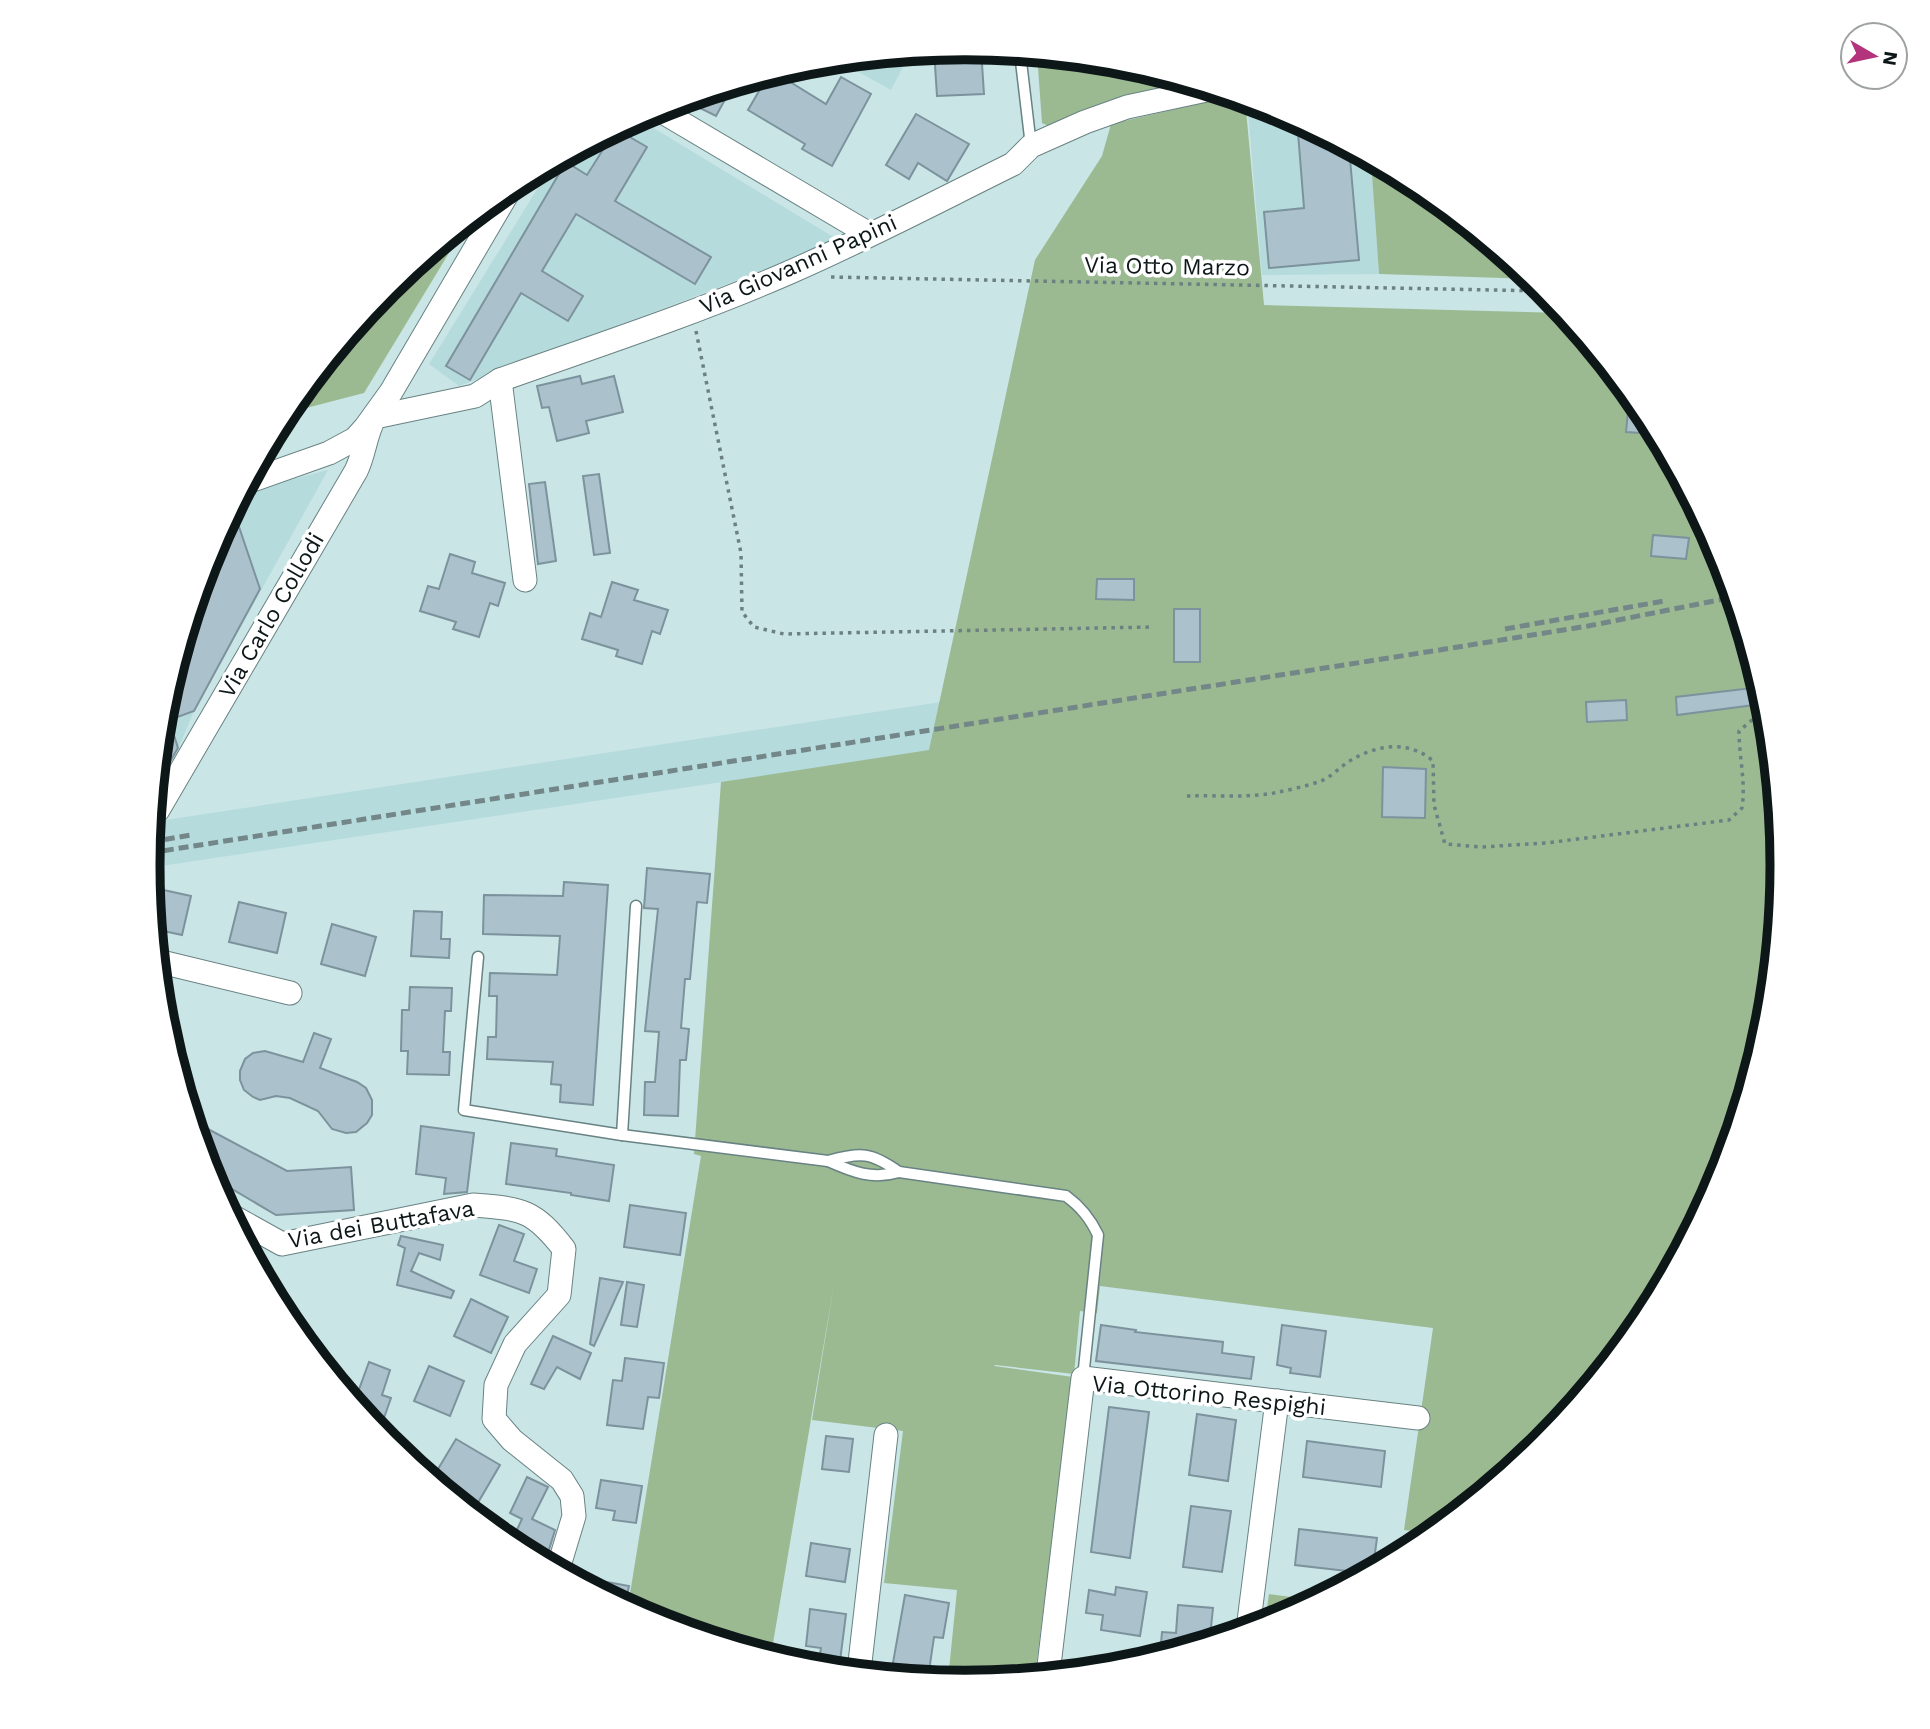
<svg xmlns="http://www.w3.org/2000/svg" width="1930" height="1729" font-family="'Work Sans',sans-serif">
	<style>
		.built { fill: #b6dbdd }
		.green { fill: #9bba92 }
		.building { fill: #abc2cd; stroke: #7c929c; stroke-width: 2 }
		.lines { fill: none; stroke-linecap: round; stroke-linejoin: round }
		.service-casing { stroke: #698283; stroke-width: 13 }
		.minor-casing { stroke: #698283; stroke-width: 25 }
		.path { stroke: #6c8081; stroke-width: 3.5; stroke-dasharray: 3.5 5; stroke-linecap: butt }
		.service { stroke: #fff; stroke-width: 10 }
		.minor { stroke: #fff; stroke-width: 23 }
		.rail { stroke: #748788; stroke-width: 5; stroke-dasharray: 10 5; stroke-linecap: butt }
		.labels { text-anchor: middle; stroke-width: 7; stroke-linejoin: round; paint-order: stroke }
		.street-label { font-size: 23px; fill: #0d1718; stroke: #fff }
		.rim { fill: none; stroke: #0d1718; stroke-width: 9 }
	</style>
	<rect width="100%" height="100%" fill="#c9e5e6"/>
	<g class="built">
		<polygon points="910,53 891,90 837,60"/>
		<polygon points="1247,100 1278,110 1371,159 1379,274 1262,275"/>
		<polygon points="637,118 840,241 459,386 429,364 554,162"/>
		<polygon points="328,470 194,711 178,749 155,795 164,705 210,551 241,493"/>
		<polygon points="1203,662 929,751 148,868 152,822"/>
	</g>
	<g class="green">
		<polygon points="1037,54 1125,63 1193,84 1053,128 1042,123"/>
		<polygon points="1232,96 1245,99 1264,305 1565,313 1645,411 1720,552 1767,705 1782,865 1766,1024 1720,1178 1644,1319 1543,1443 1432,1533 1404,1530 1433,1328 1100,1286 1097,1313 1080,1311 1074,1374 995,1365 994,1366 1073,1377 1035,1675 965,1682 948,1680 957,1590 884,1583 903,1431 812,1420 834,1284 771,1655 652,1619 628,1606 701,1156 694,1154 721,782 929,750 1035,260 1102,156 1111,124"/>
		<polygon points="1371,160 1419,185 1534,279 1379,274"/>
		<polygon points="469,220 364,393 283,414 387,286"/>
		<polygon points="1269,1594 1315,1600 1277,1620 1265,1623"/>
	</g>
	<g class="building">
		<polygon points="965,47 981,49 984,94 937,96 934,50"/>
		<polygon points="774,72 826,104 841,77 871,94 832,166 802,149 805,144 748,110 769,74"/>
		<polygon points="733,85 716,116 700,108 708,93"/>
		<polygon points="916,114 969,144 947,181 918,163 909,179 886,165"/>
		<polygon points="1297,120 1349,148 1359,260 1269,268 1264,212 1304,208"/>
		<polygon points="616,129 647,147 615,201 711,257 695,284 576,214 542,271 583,296 568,321 521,293 470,380 446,366 566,162 587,175"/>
		<polygon points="580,376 582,384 614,376 623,412 586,421 589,433 557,441 549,407 542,408 537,386"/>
		<polygon points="1630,392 1644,409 1641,433 1626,432"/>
		<polygon points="599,474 610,553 594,555 583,476"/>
		<polygon points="545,482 556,561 538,564 529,484"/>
		<polygon points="236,518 260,589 194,711 169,720 178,748 155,787 164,705 210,551 226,521"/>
		<polygon points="1653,535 1689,538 1686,559 1651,556"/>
		<polygon points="450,554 475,562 472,573 505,583 498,606 490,603 479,637 453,629 456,622 420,611 428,586 439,589"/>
		<polygon points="1097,579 1134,579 1134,600 1096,599"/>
		<polygon points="612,582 638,590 634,600 668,610 660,634 652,631 642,664 616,656 618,650 582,639 590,613 601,617"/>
		<rect x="1174" y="609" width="26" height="53"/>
		<polygon points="1761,687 1764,697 1754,705 1677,715 1676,697"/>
		<polygon points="1626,700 1627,720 1587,722 1586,702"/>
		<polygon points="1383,767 1426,769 1425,818 1382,817"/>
		<polygon points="647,868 710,874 707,903 697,902 690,979 685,979 681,1028 689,1029 686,1060 680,1060 678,1116 644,1115 645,1082 655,1082 659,1032 645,1031 658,909 644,908"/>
		<polygon points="564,882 608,885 593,1105 560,1102 561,1085 551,1084 553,1062 487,1059 488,1037 496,1037 497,996 489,996 490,973 557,975 560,936 483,934 484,895 563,896"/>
		<polygon points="150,887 191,896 182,935 154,929"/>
		<polygon points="239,902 286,913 277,953 229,942"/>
		<polygon points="414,911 442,912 441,939 450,939 449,958 411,956"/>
		<polygon points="332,924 376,937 365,976 321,964"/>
		<polygon points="410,987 452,988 451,1011 445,1011 443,1052 450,1052 449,1075 407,1074 408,1051 401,1051 402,1010 409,1010"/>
		<polygon points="314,1033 331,1039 320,1068 357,1082 366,1088 372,1100 372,1115 367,1123 356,1132 346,1133 332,1129 318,1111 290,1098 276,1096 260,1100 253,1097 244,1090 240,1080 240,1071 245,1059 253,1053 265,1051 303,1062"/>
		<polygon points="193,1121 287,1171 351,1167 354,1210 276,1215 210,1176"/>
		<polygon points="421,1126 474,1133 467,1192 444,1194 446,1178 416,1174"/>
		<polygon points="511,1143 557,1149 556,1156 614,1165 609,1201 571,1195 571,1193 506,1184"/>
		<polygon points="630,1205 686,1213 680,1255 624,1247"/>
		<polygon points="499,1225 524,1234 514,1261 537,1269 529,1293 480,1275"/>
		<polygon points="401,1236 443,1245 440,1260 419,1253 411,1271 454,1291 451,1298 397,1285 405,1248 398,1245"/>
		<polygon points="600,1278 623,1282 594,1346 590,1344"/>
		<polygon points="627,1282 644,1285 637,1327 621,1325"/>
		<polygon points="471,1299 508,1317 491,1353 454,1336"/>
		<polygon points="1101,1325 1136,1330 1135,1332 1223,1342 1222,1353 1254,1357 1251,1379 1096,1361"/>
		<polygon points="1282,1325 1326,1331 1320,1377 1290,1373 1291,1368 1277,1365"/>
		<polygon points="553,1336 591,1353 580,1379 557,1367 544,1389 531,1384"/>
		<polygon points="625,1358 664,1363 659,1398 648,1397 643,1429 607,1425 613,1380 622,1381"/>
		<polygon points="369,1362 390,1370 382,1395 391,1398 379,1432 354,1403"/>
		<polygon points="429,1366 464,1381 450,1416 414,1401"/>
		<polygon points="1109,1407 1149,1412 1130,1558 1091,1552"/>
		<polygon points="1197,1414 1236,1420 1228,1481 1189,1475"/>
		<polygon points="826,1436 853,1439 849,1472 822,1469"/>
		<polygon points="456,1439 500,1465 476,1506 432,1479"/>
		<polygon points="1307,1441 1385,1451 1381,1487 1303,1477"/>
		<polygon points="527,1477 548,1487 532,1519 555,1530 548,1553 514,1536 522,1519 510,1513"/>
		<polygon points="601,1480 642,1486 636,1523 613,1520 615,1511 596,1508"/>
		<polygon points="1191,1506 1231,1511 1222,1572 1183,1567"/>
		<polygon points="1299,1529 1377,1538 1373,1568 1364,1573 1295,1565"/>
		<polygon points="811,1543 850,1549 845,1582 806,1576"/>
		<polygon points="580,1577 629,1586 625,1605 579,1580"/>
		<polygon points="1116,1587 1147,1592 1140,1636 1101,1630 1103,1615 1086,1613 1089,1590 1115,1595"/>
		<polygon points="905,1595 949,1603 943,1638 934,1637 928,1678 891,1674"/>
		<polygon points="1178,1605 1213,1608 1210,1637 1217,1638 1160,1655 1162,1632 1176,1633"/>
		<polygon points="810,1609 846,1614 839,1669 818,1667 821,1648 806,1646"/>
	</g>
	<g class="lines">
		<g class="service-casing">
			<g id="service">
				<polyline points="1020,53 1031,146"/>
				<path d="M 478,957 L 464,1110 L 622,1135 L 828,1161 C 861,1152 871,1152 899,1172 L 1066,1196 C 1081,1207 1090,1218 1098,1235 L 1083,1378"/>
				<polyline points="622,1135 636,906"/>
				<path d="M 828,1161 C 853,1172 872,1180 899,1172"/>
			</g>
		</g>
		<g class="minor-casing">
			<g id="minor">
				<polyline points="656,108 869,234"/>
				<polyline points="500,380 525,580"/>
				<path d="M 375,417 L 475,396 L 500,380 C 596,346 694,314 788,273 C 864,240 938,201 1013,164 L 1031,146 L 1085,122 L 1127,107 L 1211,89"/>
				<polyline points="247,482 329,453 355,439 365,428 391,392 513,184"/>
				<path d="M 158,810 L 356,471 C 365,453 365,434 375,417"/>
				<polyline points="157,961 290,993"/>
				<path d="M 230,1215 L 282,1244 L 473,1205 C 522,1209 533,1209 564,1249 L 559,1295 L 515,1344 L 496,1385 L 494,1419 L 512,1440 L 562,1480 L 572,1496 L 574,1516 L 558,1569"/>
				<polyline points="1248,1629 1277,1401"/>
				<polyline points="859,1671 886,1435"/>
				<polyline points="1048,1674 1083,1378 1418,1418"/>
			</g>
		</g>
		<g class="path">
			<polyline points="1132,65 1153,80"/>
			<polyline points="831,277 1546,291"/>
			<polyline points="696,331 741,553 742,612 754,627 784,634 1152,627"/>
			<path d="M 1187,796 C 1215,795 1246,798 1274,793 C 1289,790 1307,786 1321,781 C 1331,777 1339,768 1348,762 C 1375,745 1408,739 1433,761 L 1434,805 L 1445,844 L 1481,847 L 1546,843 L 1729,820 L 1742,808 C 1746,782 1739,757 1739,731 L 1767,707"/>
		</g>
		<use href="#service" class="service"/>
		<use href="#minor" class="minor"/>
		<g class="rail">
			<polyline points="1505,629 1664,601"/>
			<polyline points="150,842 191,835"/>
			<polyline points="149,853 1433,651 1588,626 1734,597"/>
		</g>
	</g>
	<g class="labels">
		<g class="street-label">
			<text transform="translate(798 264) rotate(-24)" y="8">Via Giovanni Papini</text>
			<text transform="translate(1167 266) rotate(1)" y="8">Via Otto Marzo</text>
			<text transform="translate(271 615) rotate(-60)" y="8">Via Carlo Collodi</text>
			<text transform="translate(381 1224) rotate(-10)" y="8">Via dei Buttafava</text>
			<text transform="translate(1209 1395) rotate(6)" y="8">Via Ottorino Respighi</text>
		</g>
	</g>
	<path d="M0 0H1930V1729H0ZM160 865a805 805 0 1 1 1610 0a805 805 0 1 1-1610 0Z" fill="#fff" fill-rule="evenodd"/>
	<path class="rim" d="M160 865a805 805 0 1 1 1610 0a805 805 0 1 1-1610 0Z"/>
	<g transform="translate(1874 56) rotate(99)"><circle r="33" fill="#ffffff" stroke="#9ea2a3" stroke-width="2"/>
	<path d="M0-5L12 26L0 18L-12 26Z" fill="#b4337d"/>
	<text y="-10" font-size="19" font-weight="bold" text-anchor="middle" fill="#0d1718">N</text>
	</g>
</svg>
